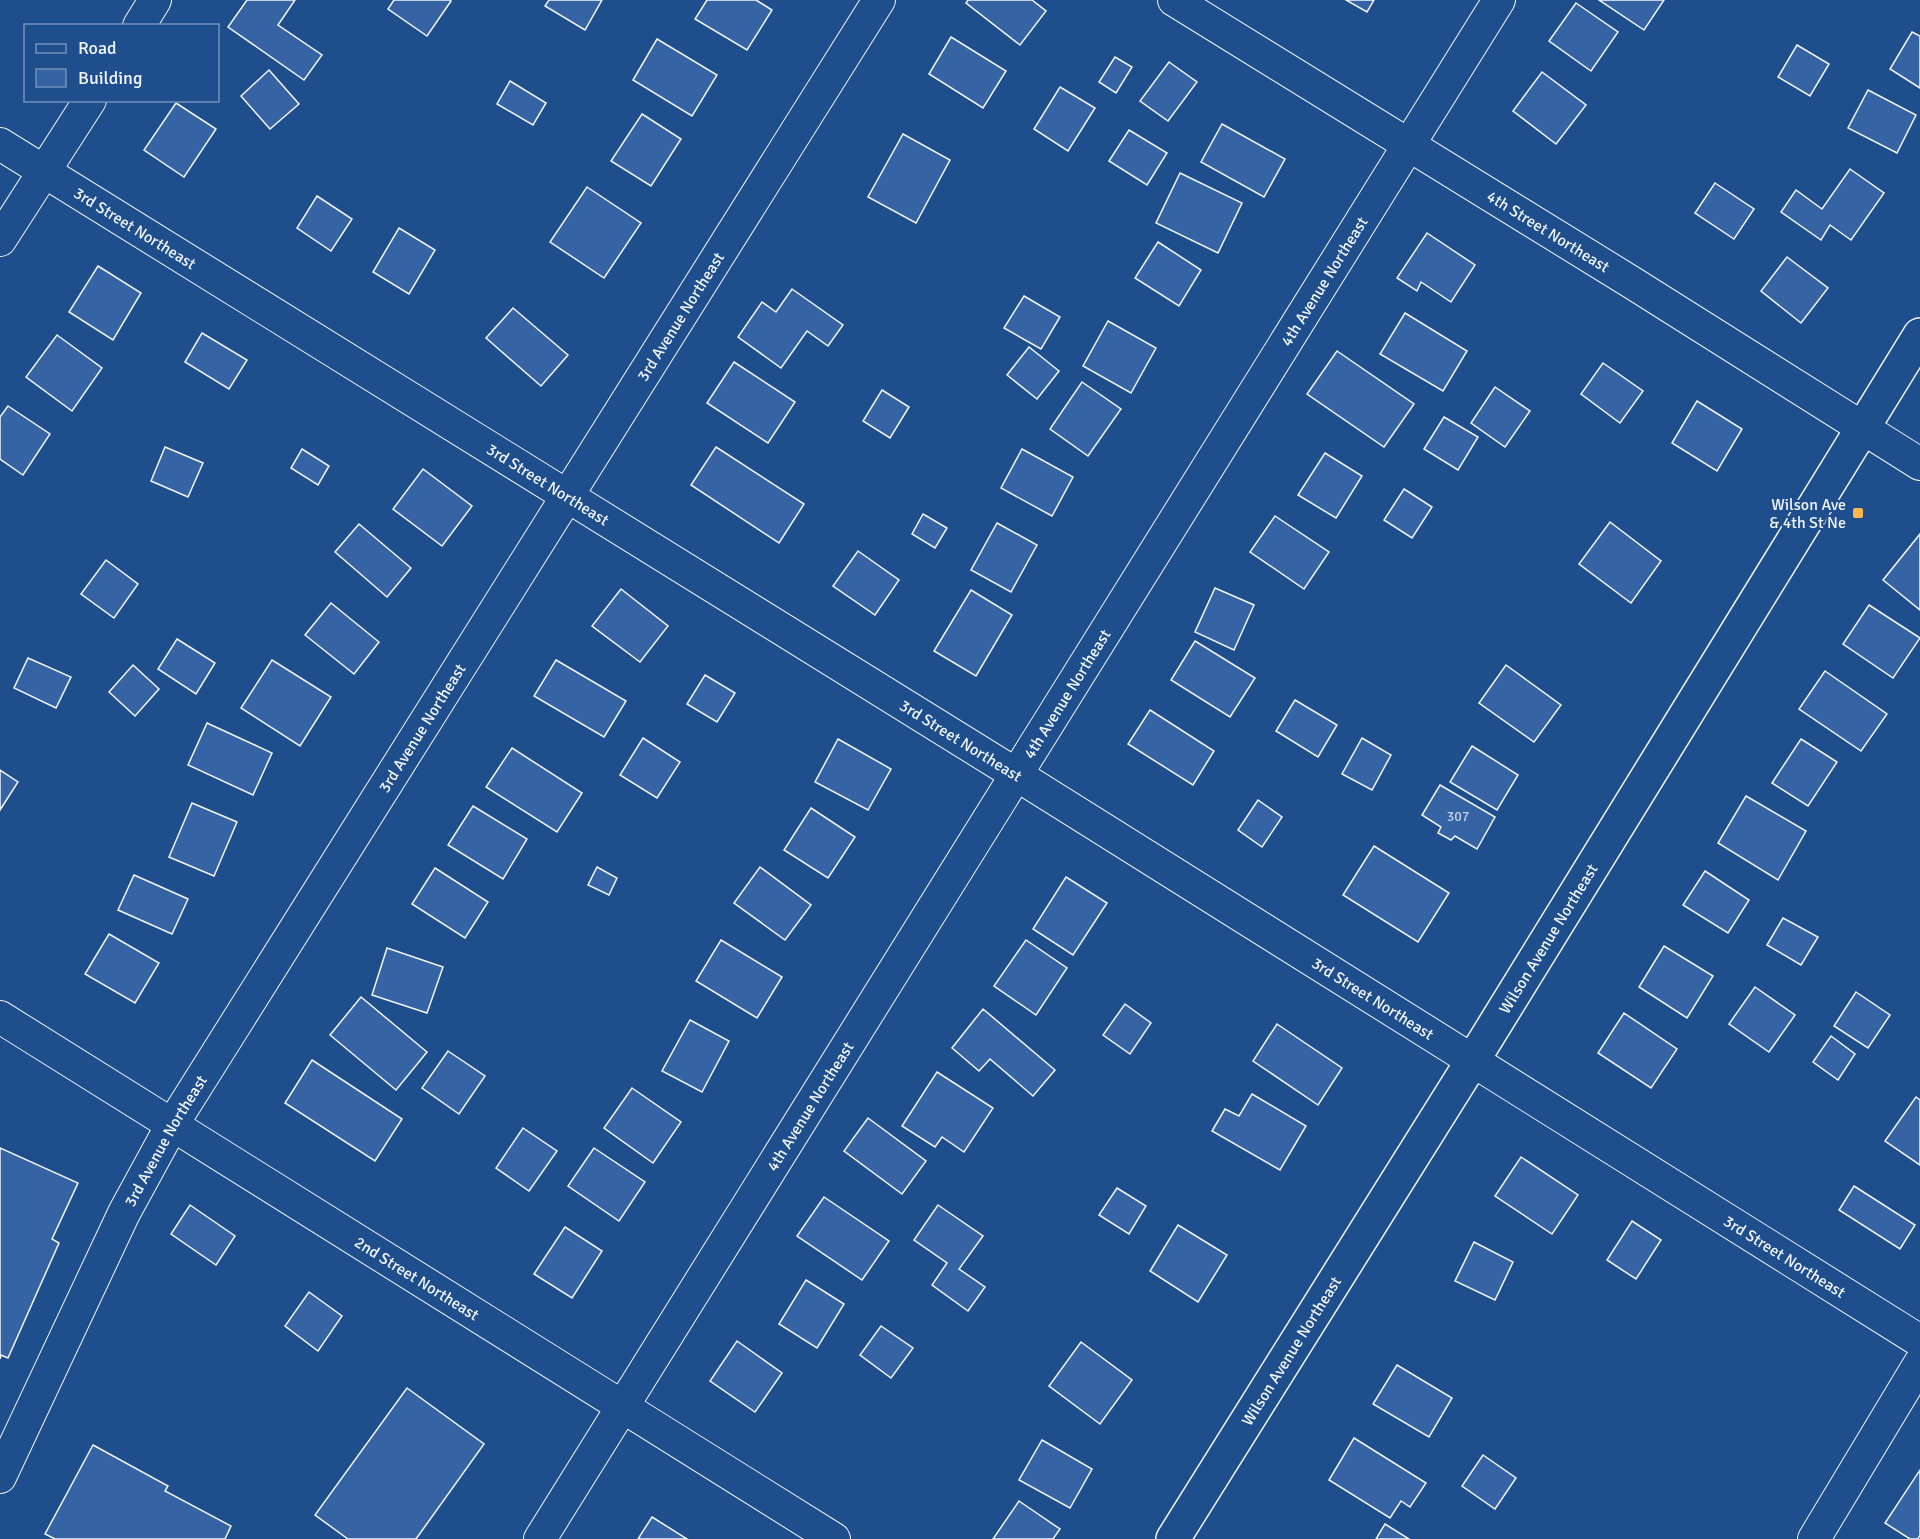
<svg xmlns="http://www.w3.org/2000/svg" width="1920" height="1539" font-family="Signika,sans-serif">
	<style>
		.building { fill: #3563a3; stroke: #f2f6ff; stroke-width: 1.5 }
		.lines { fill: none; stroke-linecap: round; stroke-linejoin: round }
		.minor-casing { stroke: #f2f6ff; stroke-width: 34 }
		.tertiary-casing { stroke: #f2f6ff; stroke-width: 36 }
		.minor { stroke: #1f4e8c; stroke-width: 32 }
		.tertiary { stroke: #1f4e8c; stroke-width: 33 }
		.poi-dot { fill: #ffb74d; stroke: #1f4e8c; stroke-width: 2 }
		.labels { text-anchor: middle; stroke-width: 4.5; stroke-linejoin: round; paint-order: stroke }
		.number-label { font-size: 14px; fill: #c3d1e8 }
		.street-label { font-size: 16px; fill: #f2f6ff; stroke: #1f4e8c }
		.poi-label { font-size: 16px; fill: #f2f6ff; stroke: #1f4e8c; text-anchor: end }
	</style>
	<rect width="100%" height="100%" fill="#1f4e8c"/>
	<g class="building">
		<polygon points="247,0 295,0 278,25 322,55 304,80 228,27"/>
		<polygon points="394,0 450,0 451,1 427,36 388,9"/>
		<polygon points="549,0 602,0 585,30 545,6"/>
		<polygon points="707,0 756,0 772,10 747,50 695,19"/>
		<polygon points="968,0 1032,0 1046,11 1020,45 966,3"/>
		<polygon points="1346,0 1374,0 1367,12"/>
		<polygon points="1599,0 1664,0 1644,30"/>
		<polygon points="1576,3 1618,32 1591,71 1549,41"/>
		<polygon points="1912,32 1920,36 1920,88 1890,69"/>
		<polygon points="951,37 1006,71 983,108 929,74"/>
		<polygon points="657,39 717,75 692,116 633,80"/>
		<polygon points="1797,45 1829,64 1810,96 1778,77"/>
		<polygon points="1115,57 1132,67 1116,93 1099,82"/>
		<polygon points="1169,62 1197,82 1168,121 1140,101"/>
		<polygon points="269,70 299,104 270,129 241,96"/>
		<polygon points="1542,72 1586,105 1556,144 1513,111"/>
		<polygon points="510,81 546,103 533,125 497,104"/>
		<polygon points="1060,87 1095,108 1068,151 1034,129"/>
		<polygon points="1868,90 1916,115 1897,153 1848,128"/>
		<polygon points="176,103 216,129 184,177 144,150"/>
		<polygon points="642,114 681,139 651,186 611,161"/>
		<polygon points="1222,124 1285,159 1264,197 1201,162"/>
		<polygon points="1129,130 1167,153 1147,185 1109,161"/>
		<polygon points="903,134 950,160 916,223 868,197"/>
		<polygon points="1850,169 1884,193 1851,240 1830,225 1821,240 1781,212 1796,190 1822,209"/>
		<polygon points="1180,173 1242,203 1218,253 1156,223"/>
		<polygon points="1715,183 1754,209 1734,239 1695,213"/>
		<polygon points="587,187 641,223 604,278 550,242"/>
		<polygon points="317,196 352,219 331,251 297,228"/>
		<polygon points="399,228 435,250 409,294 373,272"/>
		<polygon points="1427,233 1475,265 1451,302 1421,282 1417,291 1397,278"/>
		<polygon points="1158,242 1201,270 1179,306 1135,278"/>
		<polygon points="1787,257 1828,288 1801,323 1761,291"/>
		<polygon points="98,266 141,293 113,340 69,312"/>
		<polygon points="792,289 843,325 828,346 807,331 781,368 738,337 762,302 776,312"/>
		<polygon points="1024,296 1060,317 1041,349 1004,328"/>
		<polygon points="513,308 568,355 541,386 486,338"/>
		<polygon points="1405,313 1467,351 1443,391 1380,354"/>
		<polygon points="1108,321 1156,348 1131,393 1083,366"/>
		<polygon points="202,333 247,360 229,389 185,362"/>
		<polygon points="57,335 102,368 72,411 26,377"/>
		<polygon points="1029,347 1059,371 1037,399 1007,375"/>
		<polygon points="1337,351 1414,404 1384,447 1307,394"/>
		<polygon points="734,362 795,402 768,443 707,403"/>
		<polygon points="1603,363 1643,391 1620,423 1581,394"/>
		<polygon points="1082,382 1121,409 1088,456 1050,429"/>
		<polygon points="1495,387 1530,411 1505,447 1471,423"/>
		<polygon points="882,390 909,407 890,438 863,421"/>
		<polygon points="1697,401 1742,429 1717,471 1672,443"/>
		<polygon points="8,406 50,434 23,475 0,459 0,417"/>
		<polygon points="1444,417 1478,437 1458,470 1424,449"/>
		<polygon points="165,447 203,463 188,497 151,481"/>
		<polygon points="716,447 804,504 779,543 691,485"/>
		<polygon points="302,449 329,466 318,485 291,468"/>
		<polygon points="1022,449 1073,477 1052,516 1001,488"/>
		<polygon points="1325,453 1362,476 1336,518 1298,495"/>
		<polygon points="423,469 472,506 442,546 393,509"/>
		<polygon points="1404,489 1432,507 1412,538 1384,520"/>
		<polygon points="923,514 947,528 935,548 912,534"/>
		<polygon points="1275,516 1329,552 1304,589 1250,552"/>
		<polygon points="1610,522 1661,561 1631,603 1579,564"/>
		<polygon points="997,523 1037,545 1011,592 971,570"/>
		<polygon points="359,524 411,568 387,597 335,552"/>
		<polygon points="1920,534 1920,610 1883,580"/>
		<polygon points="858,551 899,580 875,615 833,586"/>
		<polygon points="106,560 138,584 114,618 81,594"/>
		<polygon points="1215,588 1254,605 1234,650 1195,632"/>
		<polygon points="621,589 668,626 640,662 592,626"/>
		<polygon points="971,590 1012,615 976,676 934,651"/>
		<polygon points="331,603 379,642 354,674 305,635"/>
		<polygon points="1869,605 1920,638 1893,678 1843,644"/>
		<polygon points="177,639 215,663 196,694 158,669"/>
		<polygon points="1195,641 1255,678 1230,717 1171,680"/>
		<polygon points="28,658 71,677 56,708 14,688"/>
		<polygon points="272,660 331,697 300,746 241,708"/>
		<polygon points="556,660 626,701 604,737 534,696"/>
		<polygon points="133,665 159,689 135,716 109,692"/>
		<polygon points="1506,665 1561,705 1534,742 1479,703"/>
		<polygon points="1825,671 1887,714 1861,751 1799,709"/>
		<polygon points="705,675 735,693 717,722 687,704"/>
		<polygon points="1295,700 1337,725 1318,757 1276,731"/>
		<polygon points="1150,710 1214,751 1193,785 1128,744"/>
		<polygon points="207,723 272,753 253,795 188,765"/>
		<polygon points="643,738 680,762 657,798 620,775"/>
		<polygon points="1362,738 1391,755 1372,790 1342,774"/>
		<polygon points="838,739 891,769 868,810 815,782"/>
		<polygon points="1801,739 1837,762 1808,806 1772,783"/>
		<polygon points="1472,746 1518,775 1497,810 1450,782"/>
		<polygon points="512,748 582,793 557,832 486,787"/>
		<polygon points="0,770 18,782 0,810"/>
		<polygon points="1440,785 1495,817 1477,849 1455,836 1451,840 1438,833 1441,827 1422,815"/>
		<polygon points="1746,796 1806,831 1778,880 1718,843"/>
		<polygon points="1258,800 1282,817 1262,847 1238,830"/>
		<polygon points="192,803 237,822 214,876 169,857"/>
		<polygon points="473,806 527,839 503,879 448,845"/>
		<polygon points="811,808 855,837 828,878 784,850"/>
		<polygon points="1374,846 1449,893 1418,942 1343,895"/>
		<polygon points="597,867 617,878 609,895 588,885"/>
		<polygon points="760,867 811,905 785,940 734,903"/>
		<polygon points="435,868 488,902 465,938 412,904"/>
		<polygon points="1705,871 1749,900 1728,933 1683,905"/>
		<polygon points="134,875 188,899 172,934 118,910"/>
		<polygon points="1066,877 1107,903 1073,955 1033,929"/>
		<polygon points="1783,918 1818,937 1801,965 1767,945"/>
		<polygon points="109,934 159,963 135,1003 85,974"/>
		<polygon points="721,940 782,977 757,1018 696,981"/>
		<polygon points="1026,940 1067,968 1036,1015 994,986"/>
		<polygon points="1664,946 1713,976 1687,1018 1639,987"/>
		<polygon points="387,948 443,967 427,1013 372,995"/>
		<polygon points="1755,987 1795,1015 1769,1052 1729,1024"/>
		<polygon points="1856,992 1890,1015 1868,1048 1834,1026"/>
		<polygon points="361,997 427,1052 396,1090 330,1035"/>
		<polygon points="1125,1004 1151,1023 1130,1054 1103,1035"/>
		<polygon points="983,1009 1055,1070 1033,1096 990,1059 979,1071 952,1048"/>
		<polygon points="1624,1013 1677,1049 1651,1088 1598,1053"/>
		<polygon points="690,1020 729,1041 702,1092 662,1071"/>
		<polygon points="1277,1024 1342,1068 1318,1105 1253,1061"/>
		<polygon points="1831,1036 1855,1054 1838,1080 1813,1062"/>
		<polygon points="448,1051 485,1076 459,1114 422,1088"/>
		<polygon points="312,1060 402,1119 375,1161 285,1103"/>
		<polygon points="937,1072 993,1108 964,1152 942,1137 935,1147 902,1126"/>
		<polygon points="632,1088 681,1122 653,1163 604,1128"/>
		<polygon points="1252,1094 1306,1126 1280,1170 1212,1131 1225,1109 1239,1116"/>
		<polygon points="1916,1097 1920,1100 1920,1165 1885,1141"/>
		<polygon points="868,1118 926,1161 902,1194 844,1151"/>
		<polygon points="523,1128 557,1151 529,1191 496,1168"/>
		<polygon points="0,1148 78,1183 52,1239 59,1243 8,1358 1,1355 0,1359"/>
		<polygon points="594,1148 645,1182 619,1221 568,1186"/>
		<polygon points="1521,1157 1578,1195 1552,1234 1495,1196"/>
		<polygon points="1854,1186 1915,1225 1900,1249 1839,1210"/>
		<polygon points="1117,1188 1146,1206 1129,1234 1099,1215"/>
		<polygon points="824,1197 889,1241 862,1280 797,1236"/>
		<polygon points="190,1205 235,1236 216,1265 171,1234"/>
		<polygon points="938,1205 983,1236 959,1269 985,1287 968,1311 932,1285 947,1263 914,1240"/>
		<polygon points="1632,1221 1661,1240 1636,1279 1607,1260"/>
		<polygon points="1178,1225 1227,1255 1198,1302 1150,1271"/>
		<polygon points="565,1227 602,1251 572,1298 534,1274"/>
		<polygon points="1474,1242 1513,1262 1495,1300 1455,1281"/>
		<polygon points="806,1280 844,1304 817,1348 779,1324"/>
		<polygon points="309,1292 342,1316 318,1351 285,1326"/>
		<polygon points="881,1326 913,1348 891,1378 860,1355"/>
		<polygon points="737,1341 782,1373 755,1412 710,1381"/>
		<polygon points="1081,1342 1132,1380 1100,1424 1049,1386"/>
		<polygon points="1397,1365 1452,1398 1429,1437 1373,1404"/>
		<polygon points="407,1388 484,1444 416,1539 348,1539 315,1515"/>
		<polygon points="1354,1438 1426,1483 1410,1507 1401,1501 1390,1518 1329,1480"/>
		<polygon points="1042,1440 1092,1469 1070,1508 1019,1480"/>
		<polygon points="93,1445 168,1486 165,1491 231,1526 225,1539 55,1539 45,1534"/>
		<polygon points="1483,1455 1516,1478 1495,1509 1462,1486"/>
		<polygon points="1920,1470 1920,1535 1918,1539 1910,1539 1885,1523"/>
		<polygon points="1019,1501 1060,1529 1053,1539 993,1539"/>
		<polygon points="652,1517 687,1539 638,1539"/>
		<polygon points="1385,1524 1409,1539 1376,1539"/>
	</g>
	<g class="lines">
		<g class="minor-casing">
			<g id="minor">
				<path id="s1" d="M 1174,0 L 1631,282 L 1920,464"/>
				<polyline points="139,26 155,0"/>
				<path id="s2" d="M 0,144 L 1017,775 L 1920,1341"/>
				<polyline points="0,240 90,100"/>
				<path id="s3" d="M 0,1017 L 834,1539"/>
				<path id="s4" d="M 0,1477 L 124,1213 L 172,1125 L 879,0"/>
				<path id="s5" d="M 540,1539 L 1499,0"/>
				<polyline points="1814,1539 1920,1363"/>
			</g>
		</g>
		<g class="tertiary-casing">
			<g id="tertiary">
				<path id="s6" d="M 1173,1539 L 1473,1060 L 1920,335"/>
			</g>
		</g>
		<use href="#minor" class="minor"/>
		<use href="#tertiary" class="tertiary"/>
	</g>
	<rect class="poi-dot" x="1852" y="507" width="12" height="12" rx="3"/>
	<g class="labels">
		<g class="number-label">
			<text x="1458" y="821">307</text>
		</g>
		<g class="street-label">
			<text dy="6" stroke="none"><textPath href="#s2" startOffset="159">3rd Street Northeast</textPath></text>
			<text dy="6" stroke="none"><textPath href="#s1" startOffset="440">4th Street Northeast</textPath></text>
			<text dy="6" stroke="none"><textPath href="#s5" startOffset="1482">4th Avenue Northeast</textPath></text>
			<text dy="6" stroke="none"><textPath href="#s4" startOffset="1347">3rd Avenue Northeast</textPath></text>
			<text dy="6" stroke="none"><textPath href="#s2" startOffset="645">3rd Street Northeast</textPath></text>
			<text dy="6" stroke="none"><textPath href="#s5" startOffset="996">4th Avenue Northeast</textPath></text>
			<text dy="6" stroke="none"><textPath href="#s4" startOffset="861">3rd Avenue Northeast</textPath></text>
			<text dy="6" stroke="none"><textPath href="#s2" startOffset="1131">3rd Street Northeast</textPath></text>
			<text dy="6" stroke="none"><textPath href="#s6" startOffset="708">Wilson Avenue Northeast</textPath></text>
			<text dy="6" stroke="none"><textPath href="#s2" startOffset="1617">3rd Street Northeast</textPath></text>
			<text dy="6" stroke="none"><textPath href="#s5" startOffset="510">4th Avenue Northeast</textPath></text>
			<text dy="6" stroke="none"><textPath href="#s4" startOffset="375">3rd Avenue Northeast</textPath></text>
			<text dy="6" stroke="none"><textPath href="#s2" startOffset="2103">3rd Street Northeast</textPath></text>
			<text dy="6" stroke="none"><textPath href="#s3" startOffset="492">2nd Street Northeast</textPath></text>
			<text dy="6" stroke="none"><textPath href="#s6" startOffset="222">Wilson Avenue Northeast</textPath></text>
		</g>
		<g class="poi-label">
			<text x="1846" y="510">Wilson Ave<tspan x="1846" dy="18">&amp; 4th St Ne</tspan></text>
		</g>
	</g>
	<rect x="24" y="24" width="195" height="78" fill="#1f4e8c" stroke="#7391ba" stroke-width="1.5"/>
	<rect x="36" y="44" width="30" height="9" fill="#1f4e8c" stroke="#7391ba" stroke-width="1.5"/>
	<text x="78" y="54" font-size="18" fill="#f2f6ff">Road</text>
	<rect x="36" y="69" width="30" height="18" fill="#3563a3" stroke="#7391ba" stroke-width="1.5"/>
	<text x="78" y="84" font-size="18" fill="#f2f6ff">Building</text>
</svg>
